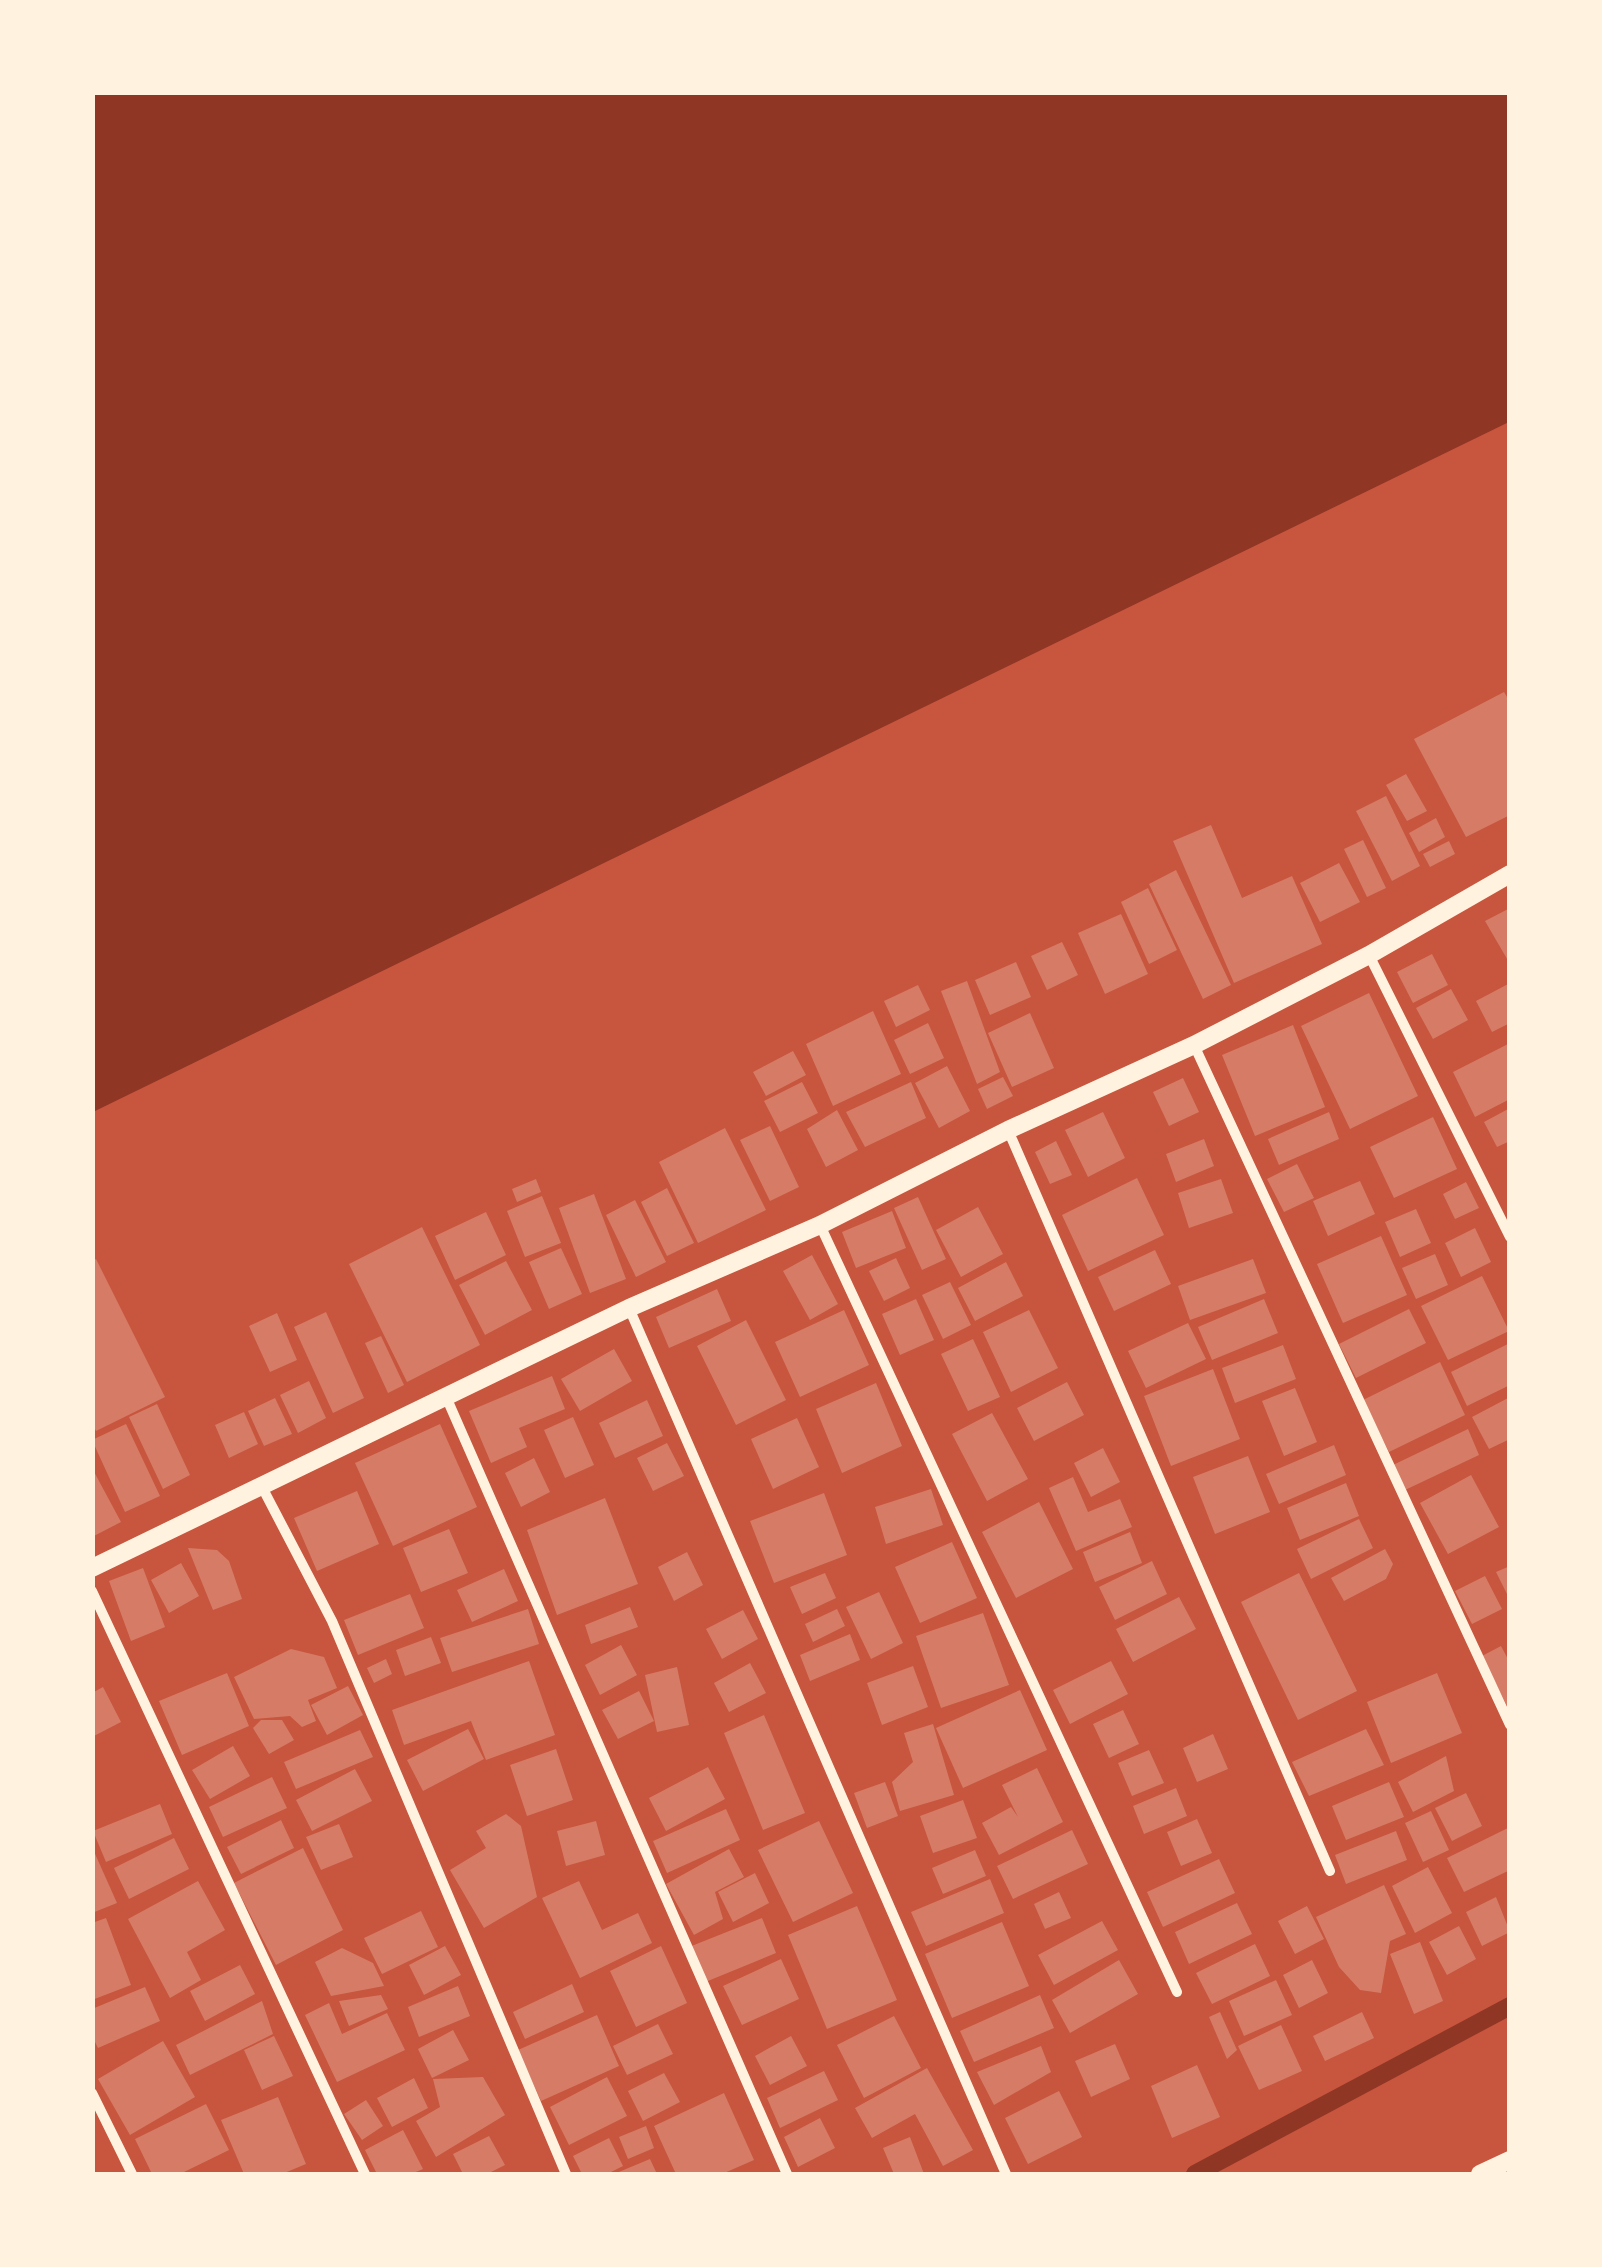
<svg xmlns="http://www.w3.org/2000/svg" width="1602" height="2267" font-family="Karla,sans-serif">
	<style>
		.water { fill: #8f3625 }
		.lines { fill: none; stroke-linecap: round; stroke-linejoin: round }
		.stream { stroke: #8f3625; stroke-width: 18 }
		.building { fill: #d67c66 }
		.minor { stroke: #fff3e0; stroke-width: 10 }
		.tertiary { stroke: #fff3e0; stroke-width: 18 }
	</style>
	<rect width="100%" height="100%" fill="#c8553d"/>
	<polygon class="water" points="93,92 1509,93 1509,422 93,1112"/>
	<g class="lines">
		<polyline class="stream" points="1195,2174 1510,2006"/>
	</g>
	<g class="building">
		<polygon points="1504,692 1510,702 1510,815 1466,837 1414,739"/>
		<polygon points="1406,774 1427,811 1407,821 1386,785"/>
		<polygon points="1386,796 1420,866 1392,881 1356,811"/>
		<polygon points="1436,818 1445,837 1419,852 1409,833"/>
		<polygon points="1211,825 1242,898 1292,876 1322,944 1234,983 1173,841"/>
		<polygon points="1363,840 1386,888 1367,897 1344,849"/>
		<polygon points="1449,841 1455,854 1430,867 1423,854"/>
		<polygon points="1339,863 1360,902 1320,922 1300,883"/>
		<polygon points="1176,870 1231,985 1203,999 1149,884"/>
		<polygon points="1148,888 1177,950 1149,964 1121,902"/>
		<polygon points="1510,908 1510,964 1485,921"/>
		<polygon points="1121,914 1148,974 1105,994 1078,933"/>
		<polygon points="1062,942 1078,975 1047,990 1031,956"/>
		<polygon points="1432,954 1448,985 1413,1003 1397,972"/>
		<polygon points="1016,962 1031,997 990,1015 975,980"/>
		<polygon points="967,981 1000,1072 977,1084 941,991"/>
		<polygon points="1510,983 1510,1023 1492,1032 1476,1001"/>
		<polygon points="918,985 930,1010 896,1027 884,1001"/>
		<polygon points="1451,989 1468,1020 1433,1039 1416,1008"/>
		<polygon points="1369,993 1418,1096 1350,1129 1301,1026"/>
		<polygon points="873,1011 901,1074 833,1106 806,1044"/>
		<polygon points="1030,1013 1054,1068 1012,1087 988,1033"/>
		<polygon points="928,1023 944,1058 910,1074 894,1040"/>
		<polygon points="1293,1025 1325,1107 1255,1136 1222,1055"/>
		<polygon points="1510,1043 1510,1099 1475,1117 1453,1072"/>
		<polygon points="793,1051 806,1075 766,1096 753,1072"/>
		<polygon points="947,1066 970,1111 939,1128 915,1083"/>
		<polygon points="1003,1077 1013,1096 987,1109 978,1089"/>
		<polygon points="1183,1078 1199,1112 1169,1126 1153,1092"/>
		<polygon points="802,1082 818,1113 780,1132 764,1101"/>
		<polygon points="911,1082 926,1118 865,1147 846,1112"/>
		<polygon points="1510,1108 1510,1141 1497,1147 1484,1122"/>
		<polygon points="837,1110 858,1150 826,1167 807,1129"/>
		<polygon points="1103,1112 1125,1158 1088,1177 1065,1130"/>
		<polygon points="1329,1112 1339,1139 1279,1165 1268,1139"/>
		<polygon points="1433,1117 1457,1169 1394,1198 1370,1147"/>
		<polygon points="770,1126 799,1187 770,1201 740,1140"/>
		<polygon points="725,1128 766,1210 698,1243 659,1162"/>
		<polygon points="1204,1139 1214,1166 1176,1182 1166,1154"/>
		<polygon points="1056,1141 1072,1175 1050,1184 1035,1152"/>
		<polygon points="1297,1164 1314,1198 1284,1212 1267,1179"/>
		<polygon points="1137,1178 1164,1235 1088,1271 1062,1215"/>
		<polygon points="536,1179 541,1192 517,1202 512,1189"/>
		<polygon points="1221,1179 1233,1213 1189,1228 1178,1193"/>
		<polygon points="1360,1181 1375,1214 1328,1236 1313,1201"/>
		<polygon points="1466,1182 1479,1208 1455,1219 1443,1194"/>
		<polygon points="667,1188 694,1243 667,1256 641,1202"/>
		<polygon points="594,1194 626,1279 590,1293 559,1208"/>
		<polygon points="542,1196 561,1243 525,1257 507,1211"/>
		<polygon points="918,1197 946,1259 922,1270 894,1208"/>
		<polygon points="635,1200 666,1262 636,1277 606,1215"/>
		<polygon points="978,1207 1003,1254 961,1277 936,1230"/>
		<polygon points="1416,1209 1431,1243 1400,1257 1385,1222"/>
		<polygon points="892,1211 906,1248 856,1268 842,1232"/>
		<polygon points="486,1212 506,1255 455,1280 435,1236"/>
		<polygon points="422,1227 480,1345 407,1382 349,1264"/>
		<polygon points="1475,1228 1491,1262 1461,1277 1445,1243"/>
		<polygon points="1381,1236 1407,1295 1343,1323 1317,1264"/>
		<polygon points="561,1248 582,1294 549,1309 529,1262"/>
		<polygon points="1155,1250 1171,1284 1114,1311 1098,1277"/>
		<polygon points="1435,1254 1448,1285 1416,1299 1402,1268"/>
		<polygon points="812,1255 838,1304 810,1320 783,1271"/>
		<polygon points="896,1258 910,1288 884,1301 869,1271"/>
		<polygon points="96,1259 165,1397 96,1431 92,1423 92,1261"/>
		<polygon points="1253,1259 1266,1293 1190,1320 1178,1286"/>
		<polygon points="506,1261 532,1310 485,1335 459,1285"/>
		<polygon points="1006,1262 1023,1296 975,1321 958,1288"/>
		<polygon points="1482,1276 1509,1331 1448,1360 1421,1306"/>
		<polygon points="950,1282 971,1325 943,1339 922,1295"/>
		<polygon points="717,1289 731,1321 669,1348 656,1317"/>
		<polygon points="916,1299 934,1340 900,1355 882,1314"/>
		<polygon points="1264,1299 1278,1333 1212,1360 1198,1327"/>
		<polygon points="1409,1309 1426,1343 1356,1378 1339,1344"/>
		<polygon points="844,1310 869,1365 800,1397 775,1342"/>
		<polygon points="1029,1310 1058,1368 1011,1392 983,1332"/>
		<polygon points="326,1312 364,1398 333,1413 294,1327"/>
		<polygon points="277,1313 297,1360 270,1372 249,1326"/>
		<polygon points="746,1320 786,1400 736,1425 697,1346"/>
		<polygon points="1188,1323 1206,1359 1146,1388 1128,1351"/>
		<polygon points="381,1336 404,1385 388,1393 365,1343"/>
		<polygon points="973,1339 1000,1397 968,1411 941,1354"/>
		<polygon points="1510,1343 1510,1385 1467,1406 1451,1372"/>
		<polygon points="1283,1345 1296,1379 1235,1403 1222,1368"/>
		<polygon points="614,1349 632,1381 580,1411 561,1379"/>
		<polygon points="1440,1362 1465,1415 1389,1452 1363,1400"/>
		<polygon points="1213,1369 1240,1439 1171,1466 1144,1396"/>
		<polygon points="552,1376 565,1409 519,1428 527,1447 491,1463 469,1411"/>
		<polygon points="309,1381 326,1418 298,1433 280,1395"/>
		<polygon points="1067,1382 1084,1415 1034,1441 1017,1408"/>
		<polygon points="876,1383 902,1446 842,1473 816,1409"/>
		<polygon points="1295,1388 1317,1442 1284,1456 1262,1401"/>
		<polygon points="1510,1397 1510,1439 1489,1449 1472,1417"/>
		<polygon points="275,1398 292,1434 264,1446 248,1411"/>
		<polygon points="647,1400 663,1436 615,1458 599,1423"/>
		<polygon points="157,1404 190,1475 163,1489 129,1417"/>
		<polygon points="244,1412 258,1444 229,1458 215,1425"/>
		<polygon points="992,1413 1028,1479 987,1501 952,1434"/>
		<polygon points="573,1417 594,1465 565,1478 544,1430"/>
		<polygon points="797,1418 819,1467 773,1489 751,1439"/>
		<polygon points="126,1424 160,1496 125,1512 92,1440"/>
		<polygon points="440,1424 477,1507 393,1546 355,1463"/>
		<polygon points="1468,1429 1479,1455 1405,1490 1393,1465"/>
		<polygon points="667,1443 684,1476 653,1491 637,1458"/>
		<polygon points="1334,1445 1346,1475 1279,1504 1266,1474"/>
		<polygon points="1103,1448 1120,1482 1091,1497 1074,1463"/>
		<polygon points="1248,1456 1270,1512 1215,1534 1193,1477"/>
		<polygon points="534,1458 550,1492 521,1507 505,1473"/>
		<polygon points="92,1468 121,1522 92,1537"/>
		<polygon points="1471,1475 1499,1527 1448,1554 1420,1503"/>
		<polygon points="1073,1477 1088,1512 1120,1499 1132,1527 1076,1551 1049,1488"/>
		<polygon points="1346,1483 1359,1516 1300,1540 1287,1508"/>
		<polygon points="931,1489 943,1525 886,1544 875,1507"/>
		<polygon points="357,1491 379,1544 317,1571 294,1518"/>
		<polygon points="824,1493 847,1555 774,1583 750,1521"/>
		<polygon points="605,1498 638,1584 557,1615 527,1530"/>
		<polygon points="1039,1502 1073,1569 1016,1598 982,1532"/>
		<polygon points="1359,1519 1373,1548 1311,1579 1297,1549"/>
		<polygon points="449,1529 468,1573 421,1592 403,1548"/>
		<polygon points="1130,1532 1142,1563 1095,1582 1083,1552"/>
		<polygon points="952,1542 977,1598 920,1623 895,1567"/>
		<polygon points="188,1548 217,1550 229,1561 242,1599 213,1610"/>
		<polygon points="1385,1549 1393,1564 1386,1579 1344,1601 1331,1578"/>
		<polygon points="687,1552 703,1585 674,1601 658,1567"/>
		<polygon points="1152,1561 1167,1594 1115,1620 1099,1587"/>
		<polygon points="181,1563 199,1596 169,1613 151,1580"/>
		<polygon points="1510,1566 1510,1600 1496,1572"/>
		<polygon points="143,1568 165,1627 131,1641 109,1581"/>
		<polygon points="504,1569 518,1601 472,1622 457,1590"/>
		<polygon points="825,1573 836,1598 802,1614 790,1587"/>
		<polygon points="1299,1573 1357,1691 1298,1720 1241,1602"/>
		<polygon points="1485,1576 1502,1609 1472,1624 1455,1591"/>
		<polygon points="879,1592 903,1643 871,1659 846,1607"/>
		<polygon points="410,1594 424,1628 358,1655 344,1620"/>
		<polygon points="1179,1597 1196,1629 1133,1662 1116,1629"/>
		<polygon points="630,1607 638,1627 591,1644 585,1625"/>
		<polygon points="528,1609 539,1644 452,1672 440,1638"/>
		<polygon points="837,1609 845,1626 813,1642 805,1624"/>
		<polygon points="743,1610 758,1639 722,1659 706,1629"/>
		<polygon points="983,1613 1009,1685 941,1708 916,1636"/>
		<polygon points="850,1634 860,1660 810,1681 800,1655"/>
		<polygon points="431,1637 441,1663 405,1676 396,1650"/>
		<polygon points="621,1645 637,1675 600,1695 585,1665"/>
		<polygon points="1501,1646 1510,1663 1510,1712 1482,1656"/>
		<polygon points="291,1649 324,1657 337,1688 308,1700 316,1721 302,1727 290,1716 254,1719 234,1677"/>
		<polygon points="386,1659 392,1674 374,1683 367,1668"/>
		<polygon points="529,1661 555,1735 486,1760 471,1721 404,1745 392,1710"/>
		<polygon points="1111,1661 1128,1694 1070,1724 1053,1690"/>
		<polygon points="750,1663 766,1693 729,1712 714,1683"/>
		<polygon points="913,1666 928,1707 882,1725 867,1683"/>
		<polygon points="677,1667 689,1725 657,1732 645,1675"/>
		<polygon points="227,1673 249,1726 182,1755 159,1701"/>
		<polygon points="1437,1673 1462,1733 1391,1763 1367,1702"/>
		<polygon points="348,1686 363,1715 327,1735 311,1705"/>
		<polygon points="103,1687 121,1722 92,1737 92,1693"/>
		<polygon points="1020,1690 1047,1750 963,1788 936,1728"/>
		<polygon points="639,1691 654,1721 618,1739 602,1710"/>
		<polygon points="1123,1710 1139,1744 1109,1758 1093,1724"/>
		<polygon points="764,1715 805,1813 763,1830 724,1733"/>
		<polygon points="261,1720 282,1720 294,1740 269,1754 253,1728"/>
		<polygon points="933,1724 954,1795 900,1811 892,1782 913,1762 904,1733"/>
		<polygon points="468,1729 484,1759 423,1791 407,1760"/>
		<polygon points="1366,1729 1384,1765 1309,1796 1292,1762"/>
		<polygon points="360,1730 373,1757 296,1789 284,1762"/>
		<polygon points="1213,1734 1228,1769 1197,1782 1183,1748"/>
		<polygon points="233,1746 250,1776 210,1799 192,1770"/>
		<polygon points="556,1749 573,1800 527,1816 510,1765"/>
		<polygon points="1149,1750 1164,1783 1132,1796 1118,1763"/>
		<polygon points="1446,1756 1454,1791 1413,1812 1398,1782"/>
		<polygon points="708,1767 725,1799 666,1831 649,1798"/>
		<polygon points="1037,1768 1063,1822 999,1855 982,1823 1011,1807 1018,1817 1002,1785"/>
		<polygon points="355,1769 372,1801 312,1831 296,1800"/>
		<polygon points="272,1777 287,1808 223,1837 209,1807"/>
		<polygon points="885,1782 898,1816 867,1828 854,1793"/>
		<polygon points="1389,1782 1404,1817 1346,1840 1332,1806"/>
		<polygon points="1176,1788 1187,1816 1144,1834 1133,1806"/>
		<polygon points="1466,1793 1482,1826 1452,1841 1435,1808"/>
		<polygon points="963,1800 977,1838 933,1853 920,1816"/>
		<polygon points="160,1804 172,1834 106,1862 93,1831"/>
		<polygon points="726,1809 740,1840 667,1873 653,1841"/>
		<polygon points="1431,1811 1449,1850 1423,1862 1405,1823"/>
		<polygon points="506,1814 521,1826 537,1897 484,1928 450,1870 486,1848 476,1831"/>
		<polygon points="1197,1819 1212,1853 1181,1866 1167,1832"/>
		<polygon points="281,1820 294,1848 241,1874 227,1847"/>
		<polygon points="596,1821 605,1855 566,1866 557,1831"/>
		<polygon points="819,1821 853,1893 793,1922 758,1850"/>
		<polygon points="339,1824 353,1857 321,1870 306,1837"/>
		<polygon points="1510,1827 1510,1870 1464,1892 1447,1858"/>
		<polygon points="1072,1830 1088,1864 1013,1899 997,1866"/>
		<polygon points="1396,1831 1407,1860 1346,1884 1335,1855"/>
		<polygon points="174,1838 189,1869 129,1899 114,1868"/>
		<polygon points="92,1847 117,1903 92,1913"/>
		<polygon points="303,1848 343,1930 276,1965 234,1883"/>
		<polygon points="729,1849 744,1877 715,1892 723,1919 694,1935 666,1884"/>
		<polygon points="975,1850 986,1876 943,1894 932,1868"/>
		<polygon points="1219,1859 1235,1893 1163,1927 1147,1892"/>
		<polygon points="1428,1867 1452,1913 1415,1933 1392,1886"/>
		<polygon points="755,1873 769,1903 733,1922 718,1892"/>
		<polygon points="990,1879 1004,1913 926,1946 911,1912"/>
		<polygon points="198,1881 225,1930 187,1952 201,1980 170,1998 128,1919"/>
		<polygon points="579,1881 602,1930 638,1913 652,1943 580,1978 542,1898"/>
		<polygon points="1384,1885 1406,1934 1390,1941 1381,1993 1360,1990 1339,1967 1316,1917"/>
		<polygon points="1059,1892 1071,1918 1045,1929 1034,1904"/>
		<polygon points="1496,1897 1510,1932 1482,1946 1466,1912"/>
		<polygon points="1237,1903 1252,1934 1189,1964 1175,1932"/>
		<polygon points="857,1906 897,2000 827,2029 788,1935"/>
		<polygon points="1307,1906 1324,1939 1295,1954 1278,1921"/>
		<polygon points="421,1911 438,1947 382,1974 364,1938"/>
		<polygon points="106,1918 131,1985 92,2000 92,1923"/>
		<polygon points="762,1918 776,1953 703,1983 689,1947"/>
		<polygon points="1102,1921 1118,1950 1054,1985 1038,1955"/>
		<polygon points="1002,1922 1029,1986 952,2018 925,1954"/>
		<polygon points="1459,1926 1476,1959 1447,1975 1429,1942"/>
		<polygon points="1420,1942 1443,2001 1414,2014 1390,1954"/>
		<polygon points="1255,1944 1270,1976 1212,2004 1196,1973"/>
		<polygon points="445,1946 461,1975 424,1995 409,1965"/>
		<polygon points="661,1946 687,2003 636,2027 610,1971"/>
		<polygon points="342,1948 373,1963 384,1986 331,1996 315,1962"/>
		<polygon points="781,1959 799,1999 742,2025 723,1986"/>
		<polygon points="1119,1960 1138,1994 1070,2033 1052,2000"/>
		<polygon points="1312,1960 1328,1993 1299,2008 1283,1975"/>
		<polygon points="240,1965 255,1994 205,2021 190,1991"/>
		<polygon points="1276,1980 1292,2015 1244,2036 1229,2001"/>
		<polygon points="572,1984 584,2012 525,2039 513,2012"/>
		<polygon points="458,1986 470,2016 419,2037 408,2007"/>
		<polygon points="145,1987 160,2021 98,2048 92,2036 92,2009"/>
		<polygon points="381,1995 388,2009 349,2026 339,2001"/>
		<polygon points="1040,1995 1054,2028 974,2062 960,2031"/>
		<polygon points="262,2001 273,2034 190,2075 176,2045"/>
		<polygon points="329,2003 342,2034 387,2013 405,2050 337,2082 305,2015"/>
		<polygon points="1220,2012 1237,2050 1227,2059 1209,2017"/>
		<polygon points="1362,2012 1374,2038 1325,2061 1313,2036"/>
		<polygon points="597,2015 619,2066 541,2101 518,2050"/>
		<polygon points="894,2016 921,2068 864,2098 837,2045"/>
		<polygon points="658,2024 673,2054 627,2075 613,2046"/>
		<polygon points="1281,2025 1302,2071 1259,2090 1238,2046"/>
		<polygon points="453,2030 469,2060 432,2078 418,2049"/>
		<polygon points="274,2036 293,2076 262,2090 244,2050"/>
		<polygon points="791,2036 807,2066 770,2085 755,2056"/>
		<polygon points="163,2041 195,2097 130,2135 98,2079"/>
		<polygon points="1115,2044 1130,2079 1091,2097 1075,2061"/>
		<polygon points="1041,2046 1051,2072 994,2105 977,2072"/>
		<polygon points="1197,2065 1220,2117 1172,2138 1151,2086"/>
		<polygon points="927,2068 973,2150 943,2166 915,2114 872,2138 855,2108"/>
		<polygon points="824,2071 838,2100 780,2128 767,2098"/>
		<polygon points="664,2073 680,2102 643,2121 628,2091"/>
		<polygon points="483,2077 505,2115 436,2157 416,2121 440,2107 433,2079"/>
		<polygon points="607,2077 627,2116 569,2145 550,2107"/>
		<polygon points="414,2078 428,2108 392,2127 377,2098"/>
		<polygon points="1059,2091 1082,2137 1028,2164 1005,2118"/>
		<polygon points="724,2093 754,2160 722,2174 676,2174 654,2126"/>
		<polygon points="278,2097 306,2164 282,2174 244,2174 221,2120"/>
		<polygon points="366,2100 383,2126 362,2140 344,2114"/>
		<polygon points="206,2104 229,2150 184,2172 185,2174 152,2174 135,2139"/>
		<polygon points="820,2118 835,2148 798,2167 784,2137"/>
		<polygon points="646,2126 654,2148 628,2159 619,2137"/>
		<polygon points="403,2130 423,2169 411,2174 377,2174 365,2150"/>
		<polygon points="489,2136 505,2165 487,2174 463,2174 453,2154"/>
		<polygon points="910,2137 924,2174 894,2174 883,2148"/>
		<polygon points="609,2138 623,2166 607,2174 582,2174 573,2156"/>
		<polygon points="650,2159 657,2174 614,2174"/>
	</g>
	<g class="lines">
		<g class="minor">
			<polyline points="1369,955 1510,1237"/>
			<polyline points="1194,1045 1510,1725"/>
			<polyline points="1008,1130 1330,1871"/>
			<polyline points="820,1225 1177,1992"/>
			<polyline points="629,1308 1006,2174"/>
			<polyline points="447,1399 787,2174"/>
			<polyline points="262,1487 332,1621 566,2174"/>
			<polyline points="92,1591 365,2174"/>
			<polyline points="92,2093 132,2174"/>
		</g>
		<g class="tertiary">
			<polyline points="92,1568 629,1308 820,1225 1008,1130 1194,1045 1369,955 1510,874"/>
			<polyline points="1480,2174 1510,2160"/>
		</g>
	</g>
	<rect width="1602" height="2267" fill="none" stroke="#fff3e0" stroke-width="190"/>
</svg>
